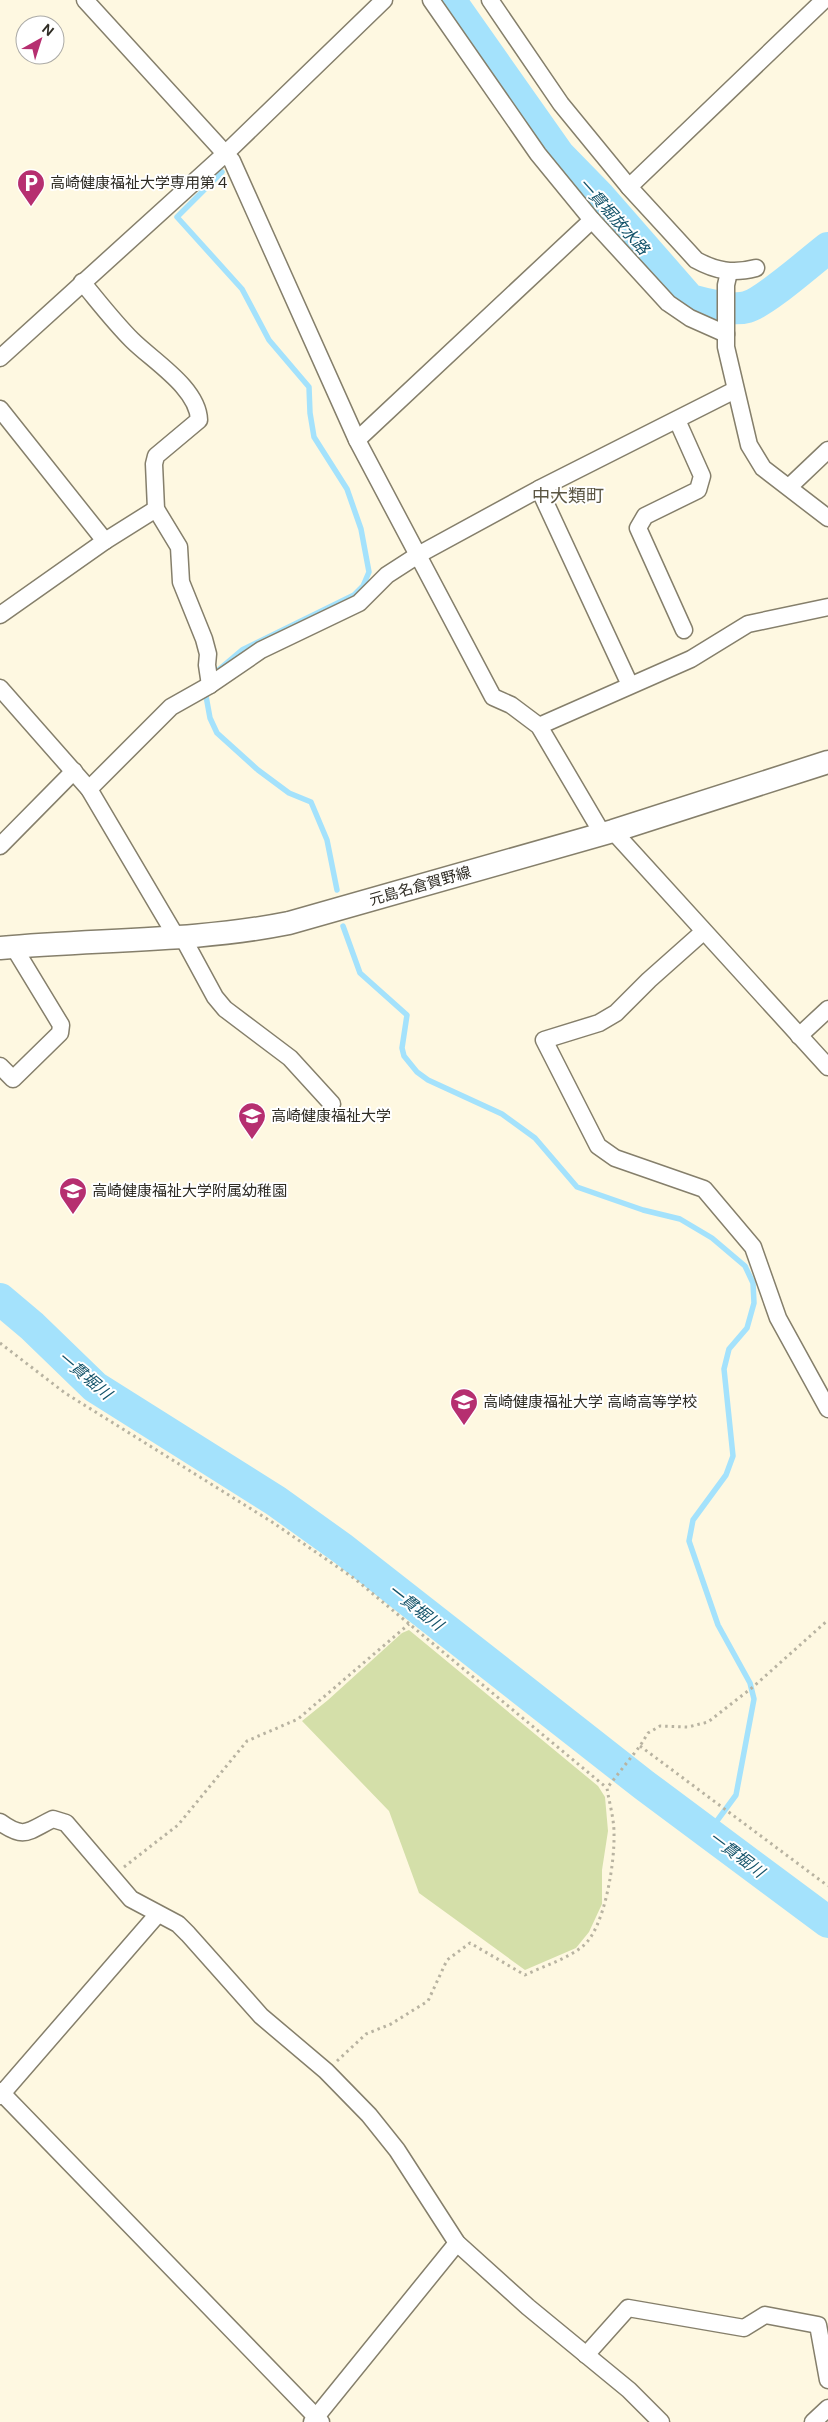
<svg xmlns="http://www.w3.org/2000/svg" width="828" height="2422" font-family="'DM Sans','Noto Sans JP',sans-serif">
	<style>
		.pitch { fill: #d4dfa9 }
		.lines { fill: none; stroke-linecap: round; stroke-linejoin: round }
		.stream { stroke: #a4e2fc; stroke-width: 5.5 }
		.river { stroke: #a4e2fc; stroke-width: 32 }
		.minor-casing { stroke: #857f6b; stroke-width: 19 }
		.secondary-casing { stroke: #857f6b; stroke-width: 25 }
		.path { stroke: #b8b3a1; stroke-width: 3; stroke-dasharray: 2.5 4; stroke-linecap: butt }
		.minor { stroke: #fff; stroke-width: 16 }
		.secondary { stroke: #fff; stroke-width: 22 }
		.labels { text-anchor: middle; stroke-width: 4; stroke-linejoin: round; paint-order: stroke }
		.poi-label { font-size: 15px; fill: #2f2c24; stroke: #fff; text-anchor: start }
		.street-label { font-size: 15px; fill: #2f2c24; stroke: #fff }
		.water-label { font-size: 16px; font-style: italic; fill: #125269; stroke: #fff }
		.quarter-label { font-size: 18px; fill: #5b5643; stroke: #fff }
	</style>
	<rect width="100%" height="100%" fill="#fef8e1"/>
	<polygon class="pitch" points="409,1630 598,1786 605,1797 608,1831 602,1870 602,1904 589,1932 576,1948 525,1970 419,1893 389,1811 302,1721 328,1700 402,1633"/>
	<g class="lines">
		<g class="stream">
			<polyline points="216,672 242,650 354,595 363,586 369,572 361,529 347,489 314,437 310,413 309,387 269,340 242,289 177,217 222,172"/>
			<polyline points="206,696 210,718 217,733 258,770 289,793 311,802 327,840 337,890"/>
			<polyline points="343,926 360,973 407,1015 402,1048 404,1056 417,1072 428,1080 502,1114 535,1138 577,1187 643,1210 680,1219 712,1238 745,1266 753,1283 754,1303 747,1328 729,1349 724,1369 733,1456 726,1475 693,1520 689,1541 718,1625 750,1683 754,1699 736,1795 708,1833"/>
		</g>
		<g class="river">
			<path d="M 450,0 L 559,155 L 600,197 L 690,300 C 704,304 733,311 747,307 C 765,302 811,261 828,248"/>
			<polyline points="0,1299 32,1326 95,1387 276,1501 343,1549 644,1785 828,1922"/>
		</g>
		<g class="minor-casing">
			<g id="minor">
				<polyline points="85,0 232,161 357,440 493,697 511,705 539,726 602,833"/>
				<polyline points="431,0 538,154 592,220 668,303 690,318 726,334"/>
				<path d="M 490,0 L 561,104 L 629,187 L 696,260 C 716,271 733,274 756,268"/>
				<polyline points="629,187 824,0"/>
				<polyline points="729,272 726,285 726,347 749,445 763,468 828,518"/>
				<path d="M 82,282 C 98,301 114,322 132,340 C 153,361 198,388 199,420 L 156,456 L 154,464 L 156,509 L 179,547 L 181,582 L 204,639 L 208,654 L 207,665 L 210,685"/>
				<polyline points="0,358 226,153 384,0"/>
				<polyline points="0,409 105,541"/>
				<polyline points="677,420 702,476 698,490 645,516 638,528 684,630"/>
				<polyline points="357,440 592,220"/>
				<polyline points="789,487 828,450"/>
				<polyline points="539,489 630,685"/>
				<polyline points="0,615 105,541 156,509"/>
				<polyline points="0,688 89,789 177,938"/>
				<polyline points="539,726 691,659 748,624 828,607"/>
				<polyline points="89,789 171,707 210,685 261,650 359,603 387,575 418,555 539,489 735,390"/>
				<polyline points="613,831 828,1067"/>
				<polyline points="0,846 74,771"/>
				<polyline points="703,932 649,980 616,1013 599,1023 544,1040 598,1146 615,1158 704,1189 753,1247 778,1318 828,1409"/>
				<polyline points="183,938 215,997 225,1009 290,1058 332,1104"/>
				<polyline points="799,1036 828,1009"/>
				<polyline points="0,1066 13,1079 60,1033 61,1025 13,946"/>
				<path d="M 0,1822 C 25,1840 28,1831 53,1819 L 66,1823 L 131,1899 L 178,1924 L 188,1934 L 261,2016 L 326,2071 L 369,2115 L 397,2150 L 457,2243 L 528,2307 L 629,2390 L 661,2422"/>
				<polyline points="0,2091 321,2422"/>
				<polyline points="0,2096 157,1915"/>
				<polyline points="586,2355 628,2308 744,2328 765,2315 818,2325 828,2380"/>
				<polyline points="312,2422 457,2243"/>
				<polyline points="813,2422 828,2408"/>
			</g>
		</g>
		<g class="secondary-casing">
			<path id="secondary" d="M 0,948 C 97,939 194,942 289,923 L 613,831 L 828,762"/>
		</g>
		<g class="path">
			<polyline points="0,1343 65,1393 272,1522 355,1579 607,1788"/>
			<polyline points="640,1746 828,1886"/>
			<polyline points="124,1867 178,1825 247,1741 298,1719 409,1624"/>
			<path d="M 337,2061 L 366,2034 L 391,2024 L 428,2001 L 447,1960 L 470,1943 L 525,1975 C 544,1966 567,1959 583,1946 C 605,1928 615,1861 614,1833 C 614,1818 609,1802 607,1788 L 640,1746 L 648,1733 L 660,1726 L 688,1727 L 708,1722 L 753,1687 L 828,1620"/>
		</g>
		<use href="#minor" class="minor"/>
		<use href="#secondary" class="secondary"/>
	</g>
	<defs>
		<g id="parking-pin" transform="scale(1.4375)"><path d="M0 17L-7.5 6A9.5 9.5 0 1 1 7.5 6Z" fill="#b62f70" stroke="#fff"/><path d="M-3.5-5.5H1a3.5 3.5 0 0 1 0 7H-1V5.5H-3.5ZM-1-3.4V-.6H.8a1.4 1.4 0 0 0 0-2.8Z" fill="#fff"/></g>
		<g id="university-pin" transform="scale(1.4375)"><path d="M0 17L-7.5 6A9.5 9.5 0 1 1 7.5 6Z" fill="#b62f70" stroke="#fff"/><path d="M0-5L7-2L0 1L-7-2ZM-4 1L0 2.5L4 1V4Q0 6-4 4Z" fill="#fff"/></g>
		<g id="school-pin" transform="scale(1.4375)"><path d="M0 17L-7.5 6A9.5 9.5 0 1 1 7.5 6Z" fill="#b62f70" stroke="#fff"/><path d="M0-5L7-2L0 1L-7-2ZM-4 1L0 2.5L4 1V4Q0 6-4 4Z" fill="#fff"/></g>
	</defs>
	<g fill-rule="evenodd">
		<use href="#parking-pin" x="31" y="183"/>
		<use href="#university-pin" x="252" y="1116"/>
		<use href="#school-pin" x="73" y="1191"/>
		<use href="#school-pin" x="464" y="1402"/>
	</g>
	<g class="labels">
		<g class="poi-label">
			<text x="50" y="188">高崎健康福祉大学専用第４</text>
			<text x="271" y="1121">高崎健康福祉大学</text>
			<text x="92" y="1196">高崎健康福祉大学附属幼稚園</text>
			<text x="483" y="1407">高崎健康福祉大学 高崎高等学校</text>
		</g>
		<g class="street-label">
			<text transform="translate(420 886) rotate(-16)" y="5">元島名倉賀野線</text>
		</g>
		<g class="water-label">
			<text transform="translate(614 216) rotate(48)" y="6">一貫堀放水路</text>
			<text transform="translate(85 1375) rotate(40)" y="6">一貫堀川</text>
			<text transform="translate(416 1607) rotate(38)" y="6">一貫堀川</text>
			<text transform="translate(737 1854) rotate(37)" y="6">一貫堀川</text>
		</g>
		<g class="quarter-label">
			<text x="568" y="502">中大類町</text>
		</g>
	</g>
	<g transform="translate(40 40) rotate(39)"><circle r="24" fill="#ffffff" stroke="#acaba7"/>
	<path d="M0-4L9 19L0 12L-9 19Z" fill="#b62f70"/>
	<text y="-8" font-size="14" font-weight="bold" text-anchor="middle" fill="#2f2c24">N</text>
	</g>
</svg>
